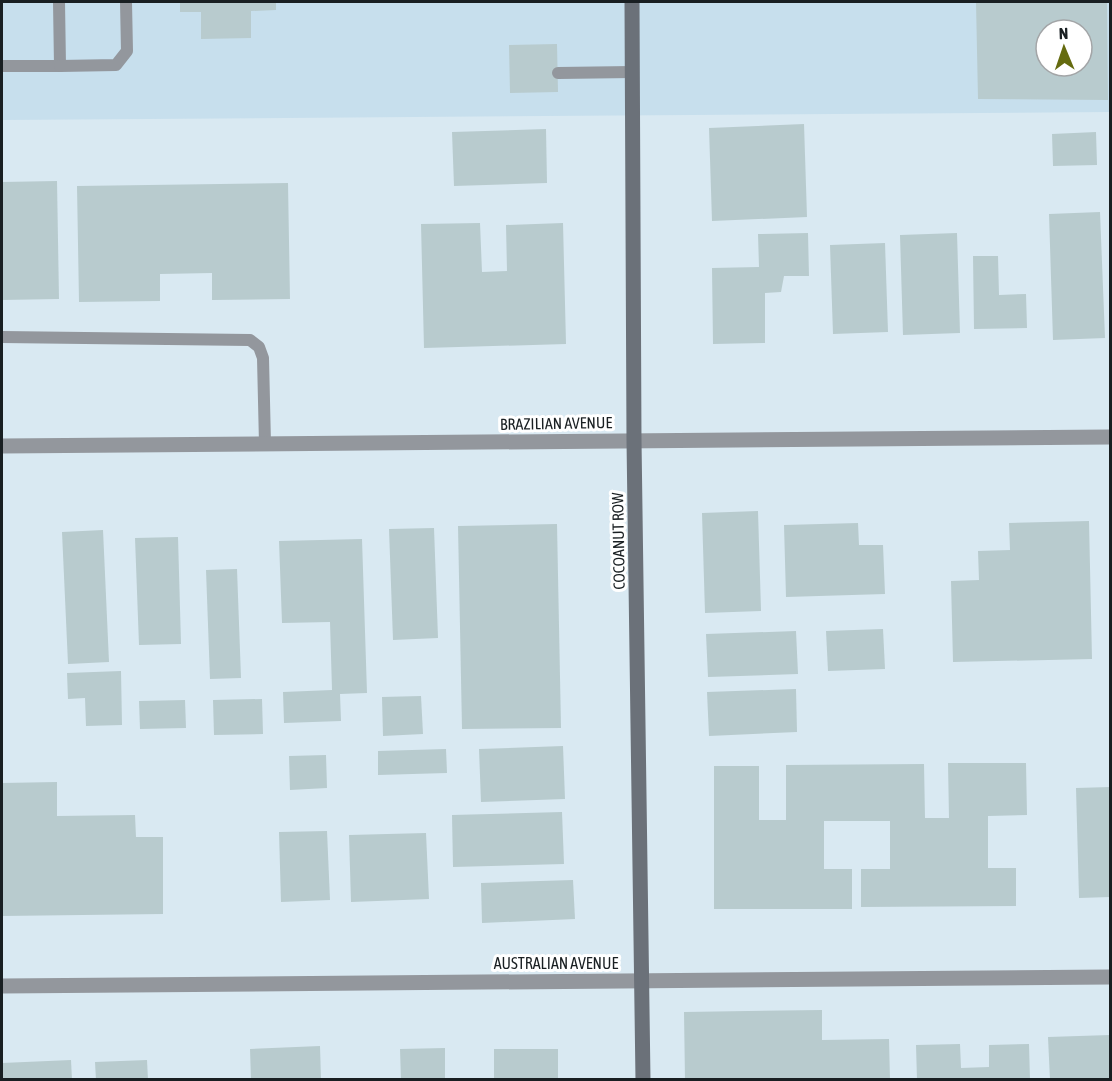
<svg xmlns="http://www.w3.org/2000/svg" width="1112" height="1081" font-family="'Asap Condensed',sans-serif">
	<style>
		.built { fill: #c7dfed; fill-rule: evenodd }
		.building { fill: #b8cbce; fill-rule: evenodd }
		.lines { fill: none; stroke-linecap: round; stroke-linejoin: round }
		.lane { stroke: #93979d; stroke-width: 12 }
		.street { stroke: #93979d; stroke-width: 15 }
		.secondary { stroke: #6b7179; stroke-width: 15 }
		.labels { text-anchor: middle; stroke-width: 6; stroke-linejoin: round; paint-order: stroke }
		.street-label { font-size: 16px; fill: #191f22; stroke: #fff }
	</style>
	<rect width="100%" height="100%" fill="#d9e9f2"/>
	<path class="built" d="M 2,2 L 1110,2 L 1110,112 L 2,120 ZM 1046,30 L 1082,30 L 1082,66 L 1046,66 Z"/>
	<g class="building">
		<polygon points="180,2 276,2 276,10 251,11 251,38 201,39 201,12 180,12"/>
		<path d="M 976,2 L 1107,2 L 1108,100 L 978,99 ZM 1046,30 L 1082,30 L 1082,66 L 1046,66 Z"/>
		<polygon points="557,44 558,92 510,93 509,45"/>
		<polygon points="804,124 807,217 712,221 709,128"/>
		<polygon points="546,129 547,183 454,186 452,132"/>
		<polygon points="1096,132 1097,165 1053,166 1052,134"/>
		<polygon points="57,181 59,299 2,300 2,182"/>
		<polygon points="288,183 290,299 212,300 212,273 160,274 160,301 79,302 77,186"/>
		<polygon points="1100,212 1105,338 1053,340 1049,214"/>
		<polygon points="480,223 482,272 507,271 506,225 563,223 566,344 424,348 421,224"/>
		<polygon points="808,233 809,276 784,276 781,292 765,293 765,343 713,344 712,268 759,267 758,234"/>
		<polygon points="957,233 960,333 903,335 900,235"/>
		<polygon points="885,243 888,332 833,334 830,245"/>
		<polygon points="973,256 998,256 999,295 1026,294 1027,328 974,329"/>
		<polygon points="758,511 761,611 705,613 702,513"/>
		<polygon points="1089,521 1092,659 953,662 951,581 979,580 978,551 1010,550 1009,523"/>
		<polygon points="858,523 859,545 883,545 885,594 786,597 784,525"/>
		<polygon points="557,524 561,728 462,729 458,526"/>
		<polygon points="434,528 438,638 393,640 389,529"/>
		<polygon points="103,530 109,662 68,664 62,532"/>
		<polygon points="178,537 181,644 139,645 135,538"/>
		<polygon points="362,539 367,693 340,694 341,721 284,723 283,692 332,690 330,622 282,623 279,541"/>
		<polygon points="237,569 241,678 210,679 206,570"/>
		<polygon points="883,629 885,669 828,671 826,631"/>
		<polygon points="796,631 798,674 708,677 706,634"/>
		<polygon points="121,671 122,725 86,726 85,698 68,699 67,673"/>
		<polygon points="796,689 797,732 709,736 707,692"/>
		<polygon points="421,696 423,734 383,736 382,697"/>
		<polygon points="262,699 263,734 214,735 213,700"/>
		<polygon points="185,700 186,728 140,729 139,701"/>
		<polygon points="563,746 565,799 481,802 479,749"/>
		<polygon points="446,749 447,773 378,775 378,751"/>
		<polygon points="326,755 327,788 290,790 289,756"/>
		<polygon points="948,763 1026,763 1027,815 988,816 988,868 1016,868 1016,906 861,907 861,869 890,869 890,821 824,821 824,869 852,869 852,909 714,909 714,766 759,766 759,820 786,820 786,765 924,764 925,818 949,818"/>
		<polygon points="57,782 57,816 135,815 136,837 163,837 163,914 2,916 2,783"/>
		<polygon points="1110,787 1110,897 1079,898 1076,788"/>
		<polygon points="562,812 564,864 453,867 452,815"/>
		<polygon points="327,831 330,900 281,902 279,832"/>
		<polygon points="426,833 429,899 351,902 349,835"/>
		<polygon points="573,880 575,919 482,923 481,883"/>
		<polygon points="822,1010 822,1040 889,1039 890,1080 685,1080 684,1012"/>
		<polygon points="1110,1035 1110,1080 1050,1080 1048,1037"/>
		<polygon points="960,1044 961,1068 989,1067 989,1045 1029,1044 1030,1080 917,1080 916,1045"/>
		<polygon points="320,1046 321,1080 251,1080 250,1049"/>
		<polygon points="445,1048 445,1080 401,1080 400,1049"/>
		<rect x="494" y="1049" width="64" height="31"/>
		<polygon points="71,1060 72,1080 2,1080 2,1063"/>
		<polygon points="147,1060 148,1080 96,1080 95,1062"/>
	</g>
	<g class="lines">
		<g class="lane">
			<polyline points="2,66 60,66 59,2"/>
			<polyline points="60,66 116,65 127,51 126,2"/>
			<polyline points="558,73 632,72"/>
			<polyline points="2,337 250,340 259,347 263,358 265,444"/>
		</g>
		<g class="street">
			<polyline points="2,446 1110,437"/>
			<polyline points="2,986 1110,977"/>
		</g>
		<polyline class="secondary" points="632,2 634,440 643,1080"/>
	</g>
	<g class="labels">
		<g class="street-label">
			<text transform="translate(556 423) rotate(-1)" y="6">BRAZILIAN AVENUE</text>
			<text transform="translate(618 541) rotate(-91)" y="6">COCOANUT ROW</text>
			<text x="556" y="969">AUSTRALIAN AVENUE</text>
		</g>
	</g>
	<rect width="1112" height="1081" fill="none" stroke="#191f22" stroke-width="6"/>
	<g transform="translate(1064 48) rotate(358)"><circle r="28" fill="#ffffff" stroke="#a3a5a7" stroke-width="1.5"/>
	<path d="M0-4.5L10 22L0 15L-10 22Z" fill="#656b0f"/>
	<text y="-9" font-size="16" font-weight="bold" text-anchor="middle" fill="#191f22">N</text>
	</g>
</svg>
